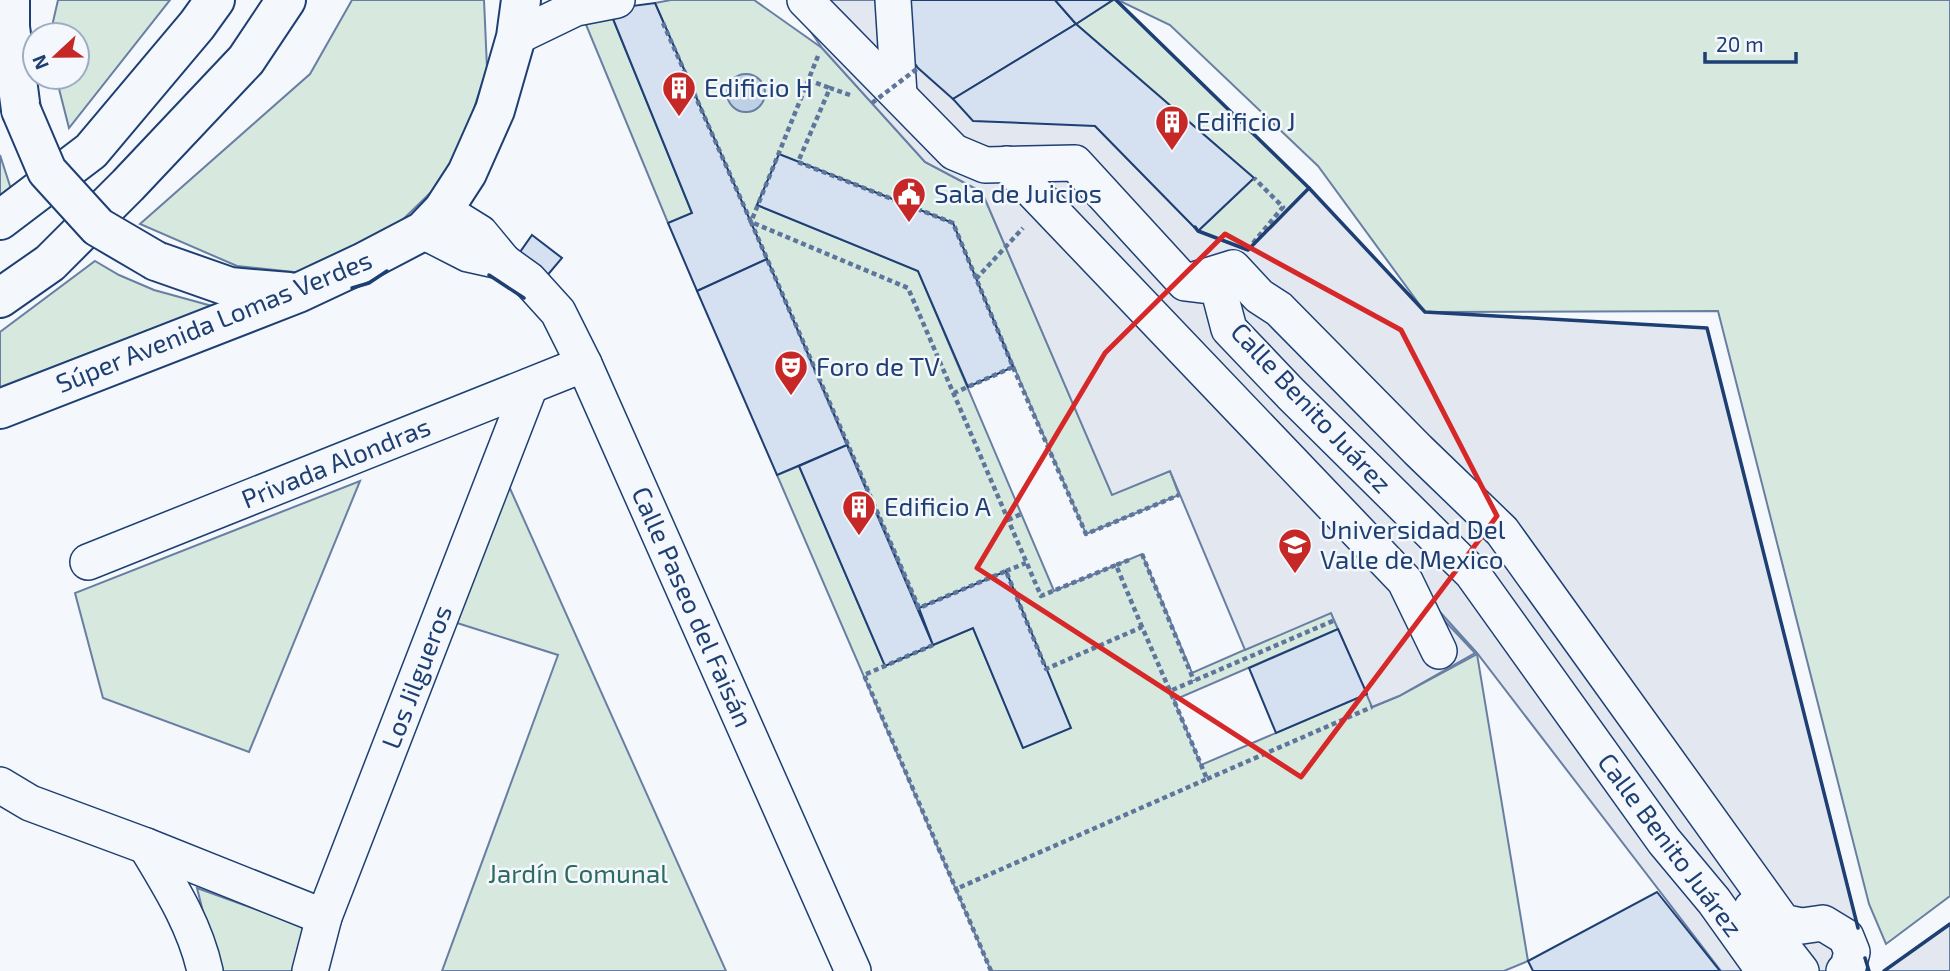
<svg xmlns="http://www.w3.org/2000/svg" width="1950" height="971" font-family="'Exo 2',sans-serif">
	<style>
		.green { fill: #d7e8df; stroke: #687fa3; stroke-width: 2 }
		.parking { fill: #e3e8f0; stroke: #687fa3; stroke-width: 2 }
		.water { fill: #bed0e5; stroke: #687fa3; stroke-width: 2 }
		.building { fill: #d5e0f0; stroke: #1d3f73; stroke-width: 2 }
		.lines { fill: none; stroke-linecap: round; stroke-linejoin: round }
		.minor-casing { stroke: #1d3f73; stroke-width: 38 }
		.major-casing { stroke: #1d3f73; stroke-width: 42 }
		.path { stroke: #5e769c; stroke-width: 4.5; stroke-dasharray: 5 3.5; stroke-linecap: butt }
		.minor { stroke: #f4f7fb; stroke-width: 35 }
		.major { stroke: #f4f7fb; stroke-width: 38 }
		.major-bridge-casing { stroke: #1d3f73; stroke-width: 42; stroke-linecap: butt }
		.path-bridge { stroke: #5e769c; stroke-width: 4.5; stroke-dasharray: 5 3.5; stroke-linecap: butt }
		.major-bridge { stroke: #f4f7fb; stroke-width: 38 }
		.wall { stroke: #1d3f73; stroke-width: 3.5 }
		.marked { fill: none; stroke: #d62828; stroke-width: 5; stroke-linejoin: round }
		.labels { text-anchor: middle; stroke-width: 5; stroke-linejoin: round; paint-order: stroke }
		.poi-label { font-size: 26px; fill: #1d3f73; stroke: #f4f7fb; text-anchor: start }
		.street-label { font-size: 26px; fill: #1d3f73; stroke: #f4f7fb }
		.park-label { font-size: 26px; fill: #2c6c60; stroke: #f4f7fb }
	</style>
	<rect width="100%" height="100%" fill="#f4f7fb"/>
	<g class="green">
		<polygon points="58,0 170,0 69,128 56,77 77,77 77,35 50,35"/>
		<polygon points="352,0 484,0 487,68 454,170 391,231 303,273 237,266 140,224 310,74"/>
		<polygon points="671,0 754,0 822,48 925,162 982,192 1112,494 1170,471 1179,495 1086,534 952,223 779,155 757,205 918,271 1054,591 1142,554 1192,673 1331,612 1338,629 1174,700 1201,765 1367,694 1373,707 1399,696 1477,654 1528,961 1504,971 991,971 777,475 799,466 885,666 973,628 1023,748 1006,572 919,608 655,3"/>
		<polygon points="1113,0 1116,0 1309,188 1248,250 1198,231 1254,178 1076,24"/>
		<polygon points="1118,0 1950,0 1950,896 1886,944 1869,904 1718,311 1425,312 1318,166 1170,25"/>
		<polygon points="609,9 692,213 668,223 582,15"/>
		<polygon points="0,155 11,189 0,196"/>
		<polygon points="95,261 119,275 154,290 212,306 0,387 0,332"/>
		<polygon points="360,481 249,752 103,698 75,593"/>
		<polygon points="508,484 726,971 442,971 558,655 454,622"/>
		<polygon points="197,888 315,931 304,971 218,971"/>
	</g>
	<g class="parking">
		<polygon points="789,0 901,0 1095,126 1198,231 1247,250 1309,188 1425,312 1707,328 1869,971 1721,971 1477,653 1181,325 1061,213 1475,653 1399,696 1372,707 1331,613 1245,650 1170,471 1112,495 982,192 925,162 822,48"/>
		<polygon points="1950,924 1950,971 1884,971"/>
	</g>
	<circle class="water" cx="746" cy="93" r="19"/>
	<g class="building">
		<polygon points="901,0 1055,0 1076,24 953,99 918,68 906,51"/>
		<polygon points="1055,0 1113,0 1076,24"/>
		<polygon points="655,3 767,259 697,291 668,223 692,213 609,9"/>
		<polygon points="1076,24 1254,178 1198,231 1095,126 973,121 953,99"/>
		<polygon points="779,154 953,223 1013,367 968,387 918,271 757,205"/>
		<polygon points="532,235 562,258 540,284 513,262"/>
		<polygon points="767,259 847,445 777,475 697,291"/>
		<polygon points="847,445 933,645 885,666 799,466"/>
		<polygon points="1006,571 1071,728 1023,748 973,628 933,645 919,608"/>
		<polygon points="1338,629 1367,694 1276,733 1249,668"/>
		<polygon points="1657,892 1720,971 1533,971 1528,961"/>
	</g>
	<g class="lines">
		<g class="minor-casing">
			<g id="minor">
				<polyline points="805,0 954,152 985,165 1075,163 1185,283 1218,287 1229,329 1291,394 1472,573 1664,841 1714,901 1764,971"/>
				<polyline points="893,0 899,94"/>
				<polyline points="516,37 576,8 617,0"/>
				<polyline points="1007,164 1405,581 1439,651"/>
				<polyline points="443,210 480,233 504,262"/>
				<polyline points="423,231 468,254 504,262 529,280 558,312 584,364 853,971"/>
				<polyline points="1194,280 1233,268 1259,296 1279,309 1418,450 1502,531 1783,922 1802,926 1823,923 1846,937 1852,952 1848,967 1844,971"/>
				<polyline points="88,562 584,364"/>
				<polyline points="0,785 30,803 146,846 324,917"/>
				<path d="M 146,846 C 170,886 195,925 205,971"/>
				<polyline points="1752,908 1801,971"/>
				<polyline points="310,971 324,917 530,386"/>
			</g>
		</g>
		<g class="major-casing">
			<g id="major">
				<polyline points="10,0 10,27 21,110"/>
				<polyline points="0,220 91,151 197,25 215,0"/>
				<polyline points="156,261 230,287 289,292"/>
				<polyline points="0,298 50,263 128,185 246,60 286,0"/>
				<polyline points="0,409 298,293 362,263 423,231 443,210 467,173 495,110 516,37 521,0"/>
			</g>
		</g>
		<g class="path">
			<polyline points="663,23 751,222 908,288 1041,596 1116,565"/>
			<polyline points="818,56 751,222 919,608 1006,571 1046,669 1142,627 1170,691 1335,620"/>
			<polyline points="808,80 830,88"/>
			<polyline points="850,95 830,88 798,162 953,223 1013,367 954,393"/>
			<polyline points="1253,243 1283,207 1254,178"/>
			<polyline points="976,279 1023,228"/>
			<polyline points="1013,367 1086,534 1179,495"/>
			<polyline points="1008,520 1021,514"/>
			<polyline points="1142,554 1194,681"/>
			<polyline points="1129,560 1116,565 1142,627"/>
			<polyline points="1006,571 1026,563"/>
			<polyline points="933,645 864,675 956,889"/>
			<polyline points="1207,779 1372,707"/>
			<polyline points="991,971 956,889 1207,779 1170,691"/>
		</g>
		<use href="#minor" class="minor"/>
		<use href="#major" class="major"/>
		<g class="major-bridge-casing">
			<polyline id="major-bridge" points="21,110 47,171 98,227 156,261"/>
		</g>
		<polyline class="path-bridge" points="872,103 918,68"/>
		<use href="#major-bridge" class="major-bridge"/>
		<g class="wall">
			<polyline points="1116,0 1309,188 1248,250 1198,231 1195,227"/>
			<polyline points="1309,188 1425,312 1707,328 1858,928"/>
			<polyline points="489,275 524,298"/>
			<polyline points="352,288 369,283 387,271"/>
			<polyline points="1865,958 1869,971"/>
			<polyline points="1884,971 1950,924"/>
		</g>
	</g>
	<path class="marked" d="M 1225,234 L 1401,330 L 1497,516 L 1301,777 L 977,568 L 1105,353 Z"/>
	<defs>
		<g id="building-pin" transform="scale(1.75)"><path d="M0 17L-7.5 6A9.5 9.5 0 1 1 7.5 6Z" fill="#c62828" stroke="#f4f7fb"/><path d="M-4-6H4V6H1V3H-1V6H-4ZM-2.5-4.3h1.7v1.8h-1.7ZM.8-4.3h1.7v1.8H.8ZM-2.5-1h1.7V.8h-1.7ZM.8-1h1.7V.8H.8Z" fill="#fff"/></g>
		<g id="civic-pin" transform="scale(1.75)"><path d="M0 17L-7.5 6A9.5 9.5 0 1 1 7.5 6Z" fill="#c62828" stroke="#f4f7fb"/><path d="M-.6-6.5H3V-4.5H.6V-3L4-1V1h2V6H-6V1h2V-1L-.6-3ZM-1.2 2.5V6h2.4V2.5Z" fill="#fff"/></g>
		<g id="theatre-pin" transform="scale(1.75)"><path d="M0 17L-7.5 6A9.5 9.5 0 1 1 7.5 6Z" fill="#c62828" stroke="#f4f7fb"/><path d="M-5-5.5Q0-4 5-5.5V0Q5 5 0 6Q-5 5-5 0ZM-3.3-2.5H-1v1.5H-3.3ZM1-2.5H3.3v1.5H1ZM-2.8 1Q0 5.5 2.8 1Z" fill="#fff"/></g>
		<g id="university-pin" transform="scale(1.75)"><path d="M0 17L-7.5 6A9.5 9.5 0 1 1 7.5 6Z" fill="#c62828" stroke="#f4f7fb"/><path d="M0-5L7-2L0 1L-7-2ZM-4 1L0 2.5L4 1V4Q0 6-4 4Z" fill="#fff"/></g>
	</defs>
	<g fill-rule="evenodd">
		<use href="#building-pin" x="679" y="88"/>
		<use href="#building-pin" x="1172" y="122"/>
		<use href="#civic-pin" x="909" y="194"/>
		<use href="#theatre-pin" x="791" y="367"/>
		<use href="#building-pin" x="859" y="507"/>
		<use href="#university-pin" x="1295" y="545"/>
	</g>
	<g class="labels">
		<g class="poi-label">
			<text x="704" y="97">Edificio H</text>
			<text x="1196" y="131">Edificio J</text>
			<text x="934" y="203">Sala de Juicios</text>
			<text x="816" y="376">Foro de TV</text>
			<text x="884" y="516">Edificio A</text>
			<text x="1320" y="539">Universidad Del<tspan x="1320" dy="30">Valle de Mexico</tspan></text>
		</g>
		<g class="street-label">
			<text transform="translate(214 322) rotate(-22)" y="9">Súper Avenida Lomas Verdes</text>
			<text transform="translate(1311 408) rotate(47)" y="9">Calle Benito Juárez</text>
			<text transform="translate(336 463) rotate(-22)" y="9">Privada Alondras</text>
			<text transform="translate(692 607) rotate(66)" y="9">Calle Paseo del Faisán</text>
			<text transform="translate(417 677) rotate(-69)" y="9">Los Jilgueros</text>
			<text transform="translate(1670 845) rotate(53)" y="9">Calle Benito Juárez</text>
		</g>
		<g class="park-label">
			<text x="578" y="883">Jardín Comunal</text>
		</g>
	</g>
	<g transform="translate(56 56) rotate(248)"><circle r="33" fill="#f4f7fb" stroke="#9eadc5" stroke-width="2"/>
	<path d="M0-5L12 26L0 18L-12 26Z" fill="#c62828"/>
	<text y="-10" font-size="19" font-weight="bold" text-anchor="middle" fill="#1d3f73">N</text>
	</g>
	<path d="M1705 52v10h91v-10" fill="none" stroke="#1d3f73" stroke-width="3.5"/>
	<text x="1716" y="52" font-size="21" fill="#1d3f73" stroke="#f4f7fb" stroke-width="5" paint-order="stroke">20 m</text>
</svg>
